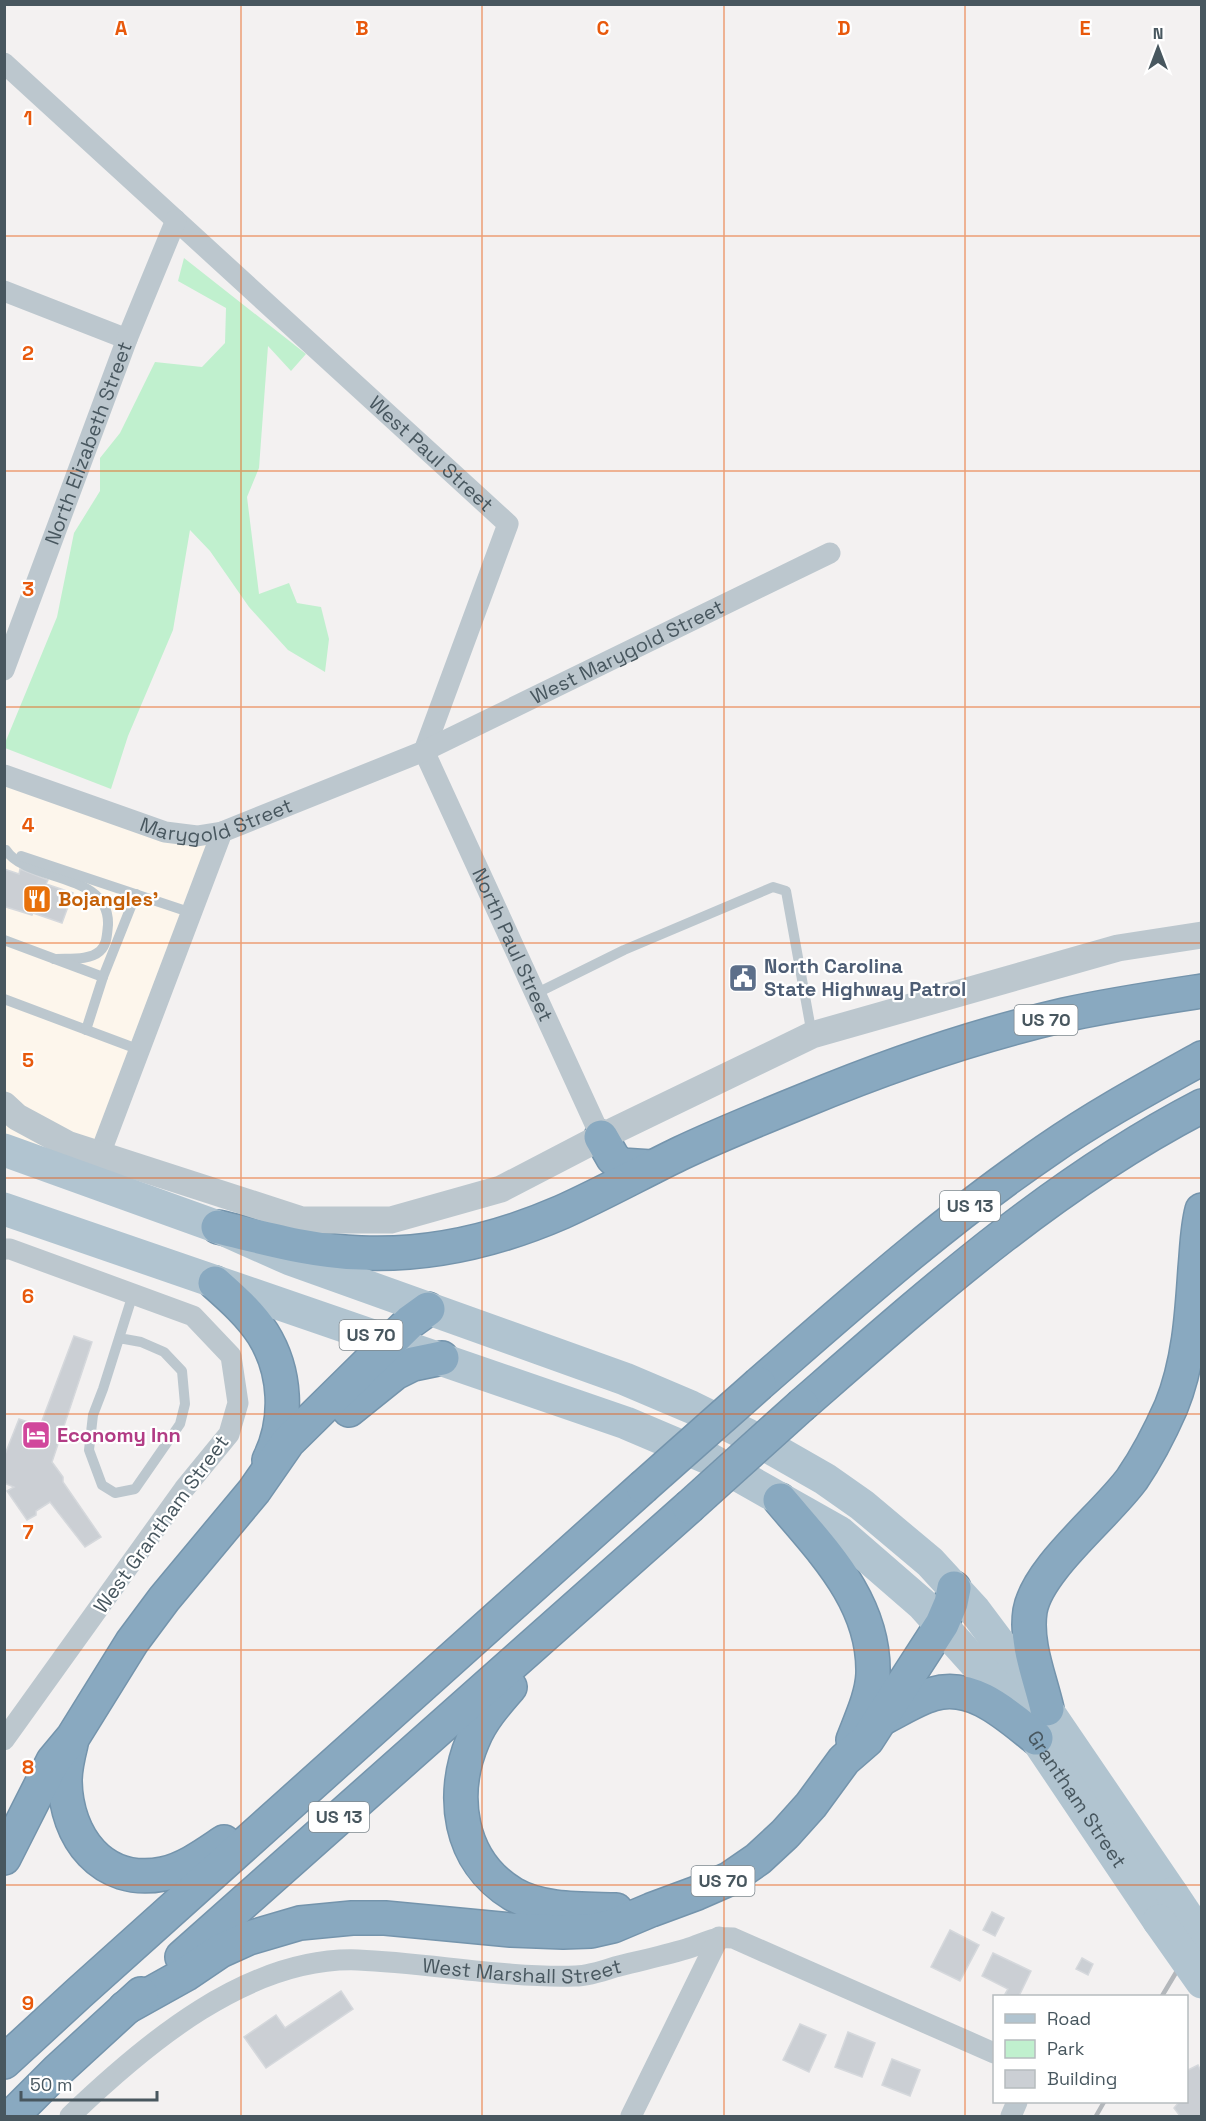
<svg xmlns="http://www.w3.org/2000/svg" width="1206" height="2121" font-family="'Space Grotesk',sans-serif">
	<style>
		.commercial { fill: #fdf6ec }
		.green { fill: #c0f0ce }
		.building { fill: #cbcfd4; stroke: #d5d8dc; stroke-width: 1.5 }
		.lines { fill: none; stroke-linecap: round; stroke-linejoin: round }
		.motorway-casing { stroke: #7494ac; stroke-width: 36 }
		.service { stroke: #bcc7ce; stroke-width: 10 }
		.minor { stroke: #bcc7ce; stroke-width: 21 }
		.tertiary { stroke: #bcc7ce; stroke-width: 27 }
		.primary { stroke: #b1c4d0; stroke-width: 33 }
		.motorway { stroke: #89a9c0; stroke-width: 33 }
		.rail { stroke: #b3b7bb; stroke-width: 4.5 }
		.motorway-bridge-casing { stroke: #7494ac; stroke-width: 36; stroke-linecap: butt }
		.primary-bridge { stroke: #b1c4d0; stroke-width: 33 }
		.motorway-bridge { stroke: #89a9c0; stroke-width: 33 }
		.grid { fill: none; stroke: #e8590c; stroke-width: 1.5; stroke-opacity: 0.55 }
		.labels { text-anchor: middle; stroke-width: 4.5; stroke-linejoin: round; paint-order: stroke }
		.shield { fill: #fff; stroke: #7f898f; stroke-width: 1.5 }
		.shield-label { font-size: 18px; font-weight: bold; fill: #48575f }
		.street-label { font-size: 20px; fill: #48575f; stroke: #fff }
		.food-label { font-size: 20px; font-weight: bold; fill: #c56008; stroke: #fff; text-anchor: start }
		.service-label { font-size: 20px; font-weight: bold; fill: #4e5e75; stroke: #fff; text-anchor: start }
		.hotel-label { font-size: 20px; font-weight: bold; fill: #b23c85; stroke: #fff; text-anchor: start }
		.grid-label { font-size: 20px; text-anchor: middle; font-weight: bold; fill: #e8590c; stroke: #fff; stroke-width: 4.5; stroke-linejoin: round; paint-order: stroke }
	</style>
	<rect width="100%" height="100%" fill="#f3f1f1"/>
	<polygon class="commercial" points="4,775 165,832 222,832 90,1181 5,1150"/>
	<polygon class="green" points="184,258 306,354 291,371 268,346 259,468 247,497 259,594 289,583 297,603 321,607 329,639 325,672 288,650 249,607 210,551 190,530 173,630 128,736 111,789 5,748 5,743 57,617 74,533 100,491 100,458 120,433 155,362 202,367 225,343 226,308 178,281"/>
	<g class="building">
		<polygon points="4,869 19,874 20,869 48,880 46,884 73,893 62,923 33,913 32,915 6,907 4,905"/>
		<polygon points="74,1336 92,1342 52,1462 63,1477 63,1482 101,1537 85,1547 50,1502 36,1511 36,1515 27,1520 7,1491 14,1487 4,1483 4,1457 19,1419 40,1426"/>
		<polygon points="992,1912 1004,1918 995,1936 983,1930"/>
		<polygon points="950,1930 979,1945 960,1981 931,1967"/>
		<polygon points="993,1953 1031,1971 1019,1996 1012,1996 1005,1994 1008,1989 982,1976"/>
		<polygon points="1082,1958 1093,1964 1088,1975 1076,1969"/>
		<polygon points="341,1991 353,2009 266,2068 244,2037 276,2015 285,2028"/>
		<polygon points="800,2024 826,2035 809,2072 783,2060"/>
		<polygon points="848,2032 875,2043 862,2077 835,2067"/>
		<polygon points="892,2059 920,2070 910,2096 882,2085"/>
		<polygon points="1198,2065 1202,2073 1202,2116 1180,2116 1174,2108 1179,2102 1186,2102 1186,2071"/>
	</g>
	<g class="lines">
		<g class="motorway-casing">
			<g id="motorway">
				<polyline points="601,1137 613,1158 621,1165 652,1167"/>
				<path d="M 218,1227 C 265,1238 313,1252 361,1253 C 430,1256 500,1239 562,1212 C 602,1194 640,1173 679,1154 C 719,1135 761,1118 803,1101 C 887,1066 974,1036 1064,1015 C 1109,1005 1156,998 1202,991"/>
				<path d="M 215,1283 C 232,1298 250,1314 263,1334 C 286,1371 289,1420 269,1460"/>
				<path d="M 759,1384 C 853,1302 946,1219 1049,1149 C 1098,1115 1150,1087 1202,1058"/>
				<path d="M 802,1405 C 927,1296 1053,1183 1202,1106"/>
				<polyline points="349,1410 395,1373 413,1364 442,1358"/>
				<path d="M 780,1500 C 823,1551 875,1602 873,1674 C 872,1696 861,1719 853,1740"/>
				<path d="M 510,1687 C 496,1703 481,1720 473,1740 C 450,1794 458,1861 513,1894 C 542,1911 583,1909 616,1910"/>
				<path d="M 1047,1709 C 1040,1678 1025,1644 1030,1611 C 1037,1569 1105,1516 1132,1479 C 1147,1457 1160,1432 1171,1407 C 1189,1363 1192,1315 1195,1269 C 1197,1249 1197,1229 1202,1210"/>
				<path d="M 883,1718 C 899,1710 916,1699 933,1694 C 973,1682 1008,1716 1036,1738"/>
				<path d="M 71,1744 C 68,1756 65,1768 65,1781 C 66,1837 102,1886 163,1874 C 186,1869 206,1854 224,1842"/>
				<polyline points="4,1858 53,1761 73,1737 132,1642 164,1599 254,1491 288,1442 410,1322 428,1309"/>
				<polyline points="182,1957 689,1507"/>
				<polyline points="125,2008 186,1974 220,1951 249,1938 300,1923 352,1918 385,1918 511,1930 563,1932 591,1931 613,1926 651,1910 697,1893 729,1879 758,1859 785,1834 811,1805 844,1760 867,1740 942,1624 951,1603 954,1588"/>
				<polyline points="4,2062 79,1993 643,1487"/>
				<polyline points="12,2116 58,2070 141,1994"/>
			</g>
		</g>
		<g class="service">
			<path d="M 6,850 C 27,883 110,871 108,925 C 107,934 107,945 100,951 C 89,961 68,958 54,959"/>
			<polyline points="21,856 192,913"/>
			<polyline points="4,940 103,977"/>
			<polyline points="535,994 624,950 773,887 786,891 812,1035"/>
			<polyline points="4,999 140,1050"/>
			<polyline points="86,1030 103,977 136,894"/>
			<polyline points="119,1338 141,1342 164,1352 182,1371 185,1404 180,1424 135,1489 115,1493 102,1485 89,1450 93,1415 103,1389 133,1294"/>
		</g>
		<g class="minor">
			<path id="s1" d="M 4,63 L 508,524 L 424,751"/>
			<polyline points="4,291 127,339"/>
			<path id="s2" d="M 4,670 L 127,339 L 176,220"/>
			<path id="s3" d="M 424,751 L 601,1137"/>
			<path id="s4" d="M 4,775 L 165,832 L 197,836 L 222,832 L 424,751 L 830,553"/>
			<polyline points="100,1154 222,832"/>
			<polyline points="4,1249 10,1249 193,1316 231,1356 238,1403 229,1434 184,1489 4,1740"/>
			<path id="s5" d="M 70,2116 C 144,2045 248,1956 358,1960 C 430,1963 503,1978 575,1976 C 588,1976 603,1971 615,1967 C 639,1961 662,1956 686,1949 C 704,1944 712,1936 733,1938 L 994,2053"/>
			<polyline points="631,2116 719,1937"/>
			<polyline points="1011,2116 1017,2102"/>
		</g>
		<polyline class="tertiary" points="4,1105 17,1117 67,1144 302,1220 391,1220 501,1189 601,1137 812,1035 1118,948 1202,935"/>
		<g class="primary">
			<polyline points="4,1150 218,1227 290,1259 625,1379 691,1407 748,1435 825,1479 862,1505 930,1562 975,1611 1025,1678 1172,1894"/>
			<path id="s6" d="M 4,1209 L 626,1423 L 706,1457 L 839,1532 L 922,1604 L 1003,1694 L 1036,1738 L 1159,1921"/>
		</g>
		<use href="#motorway" class="motorway"/>
		<g class="rail">
			<polyline points="1162,1996 1202,1929"/>
			<polyline points="1096,2116 1104,2102"/>
		</g>
		<g class="motorway-bridge-casing">
			<g id="motorway-bridge">
				<polyline points="643,1487 759,1384"/>
				<polyline points="689,1507 802,1405"/>
			</g>
		</g>
		<g class="primary-bridge">
			<polyline points="1172,1894 1202,1939"/>
			<polyline points="1159,1921 1202,1982"/>
		</g>
		<use href="#motorway-bridge" class="motorway-bridge"/>
	</g>
	<path class="grid" d="M 241,4 L 241,2116M 482,4 L 482,2116M 724,4 L 724,2116M 965,4 L 965,2116M 4,236 L 1202,236M 4,471 L 1202,471M 4,707 L 1202,707M 4,943 L 1202,943M 4,1178 L 1202,1178M 4,1414 L 1202,1414M 4,1650 L 1202,1650M 4,1885 L 1202,1885"/>
	<defs>
		<g id="restaurant-square" transform="scale(1.5)"><rect x="-9" y="-9" width="18" height="18" rx="4" fill="#e8710a" stroke="#fff"/><path d="M-5-6h1v4h1v-4h1v4h1v-4h1v5L-1.5 .5V6h-2V.5L-5-1ZM5-6V6H3V1.5H1.5Q1.5-4 5-6Z" fill="#fff"/></g>
		<g id="civic-square" transform="scale(1.5)"><rect x="-9" y="-9" width="18" height="18" rx="4" fill="#5c6f8a" stroke="#fff"/><path d="M-.6-6.5H3V-4.5H.6V-3L4-1V1h2V6H-6V1h2V-1L-.6-3ZM-1.2 2.5V6h2.4V2.5Z" fill="#fff"/></g>
		<g id="hotel-square" transform="scale(1.5)"><rect x="-9" y="-9" width="18" height="18" rx="4" fill="#d1479c" stroke="#fff"/><path d="M-6-4.5h1.5V1H6V5H4.5V3h-9V5H-6ZM-4 0a1.8 1.8 0 1 1 3.6 0ZM.5 0V-2.5h3Q6-2.5 6 0Z" fill="#fff"/></g>
	</defs>
	<g fill-rule="evenodd">
		<use href="#restaurant-square" x="37" y="899"/>
		<use href="#civic-square" x="743" y="978"/>
		<use href="#hotel-square" x="36" y="1435"/>
	</g>
	<g class="labels">
		<g class="shield">
			<rect x="1014.5" y="1005" width="63" height="30" rx="4.5"/>
			<rect x="940" y="1191" width="60" height="30" rx="4.5"/>
			<rect x="339.5" y="1320" width="63" height="30" rx="4.5"/>
			<rect x="309" y="1802" width="60" height="30" rx="4.5"/>
			<rect x="691.5" y="1866" width="63" height="30" rx="4.5"/>
		</g>
		<g class="shield-label">
			<text x="1046" y="1026">US 70</text>
			<text x="970" y="1212">US 13</text>
			<text x="371" y="1341">US 70</text>
			<text x="339" y="1823">US 13</text>
			<text x="723" y="1887">US 70</text>
		</g>
		<g class="street-label">
			<text dy="7" stroke="none"><textPath href="#s2" startOffset="242">North Elizabeth Street</textPath></text>
			<text dy="7" stroke="none"><textPath href="#s1" startOffset="579">West Paul Street</textPath></text>
			<text dy="7" stroke="none"><textPath href="#s4" startOffset="672">West Marygold Street</textPath></text>
			<text dy="7" stroke="none"><textPath href="#s4" startOffset="224">Marygold Street</textPath></text>
			<text dy="7" stroke="none"><textPath href="#s3" startOffset="213">North Paul Street</textPath></text>
			<text transform="translate(161 1524) rotate(-54)" y="7">West Grantham Street</text>
			<text dy="7" stroke="none"><textPath href="#s6" startOffset="1257">Grantham Street</textPath></text>
			<text dy="7" stroke="none"><textPath href="#s5" startOffset="501">West Marshall Street</textPath></text>
		</g>
		<g class="food-label">
			<text x="58" y="906">Bojangles'</text>
		</g>
		<g class="service-label">
			<text x="764" y="973">North Carolina<tspan x="764" dy="23">State Highway Patrol</tspan></text>
		</g>
		<g class="hotel-label">
			<text x="57" y="1442">Economy Inn</text>
		</g>
	</g>
	<g class="grid-label">
		<text x="121" y="35">A</text>
		<text x="362" y="35">B</text>
		<text x="603" y="35">C</text>
		<text x="844" y="35">D</text>
		<text x="1085" y="35">E</text>
		<text x="28" y="125">1</text>
		<text x="28" y="360">2</text>
		<text x="28" y="596">3</text>
		<text x="28" y="832">4</text>
		<text x="28" y="1067">5</text>
		<text x="28" y="1303">6</text>
		<text x="28" y="1539">7</text>
		<text x="28" y="1774">8</text>
		<text x="28" y="2010">9</text>
	</g>
	<rect width="1206" height="2121" fill="none" stroke="#48575f" stroke-width="12"/>
	<rect x="993" y="1995" width="195" height="108" fill="#ffffff" stroke="#b6bcbf" stroke-width="1.5"/>
	<rect x="1005" y="2014" width="30" height="9" fill="#b1c4d0" stroke="#b6bcbf" stroke-width="1.5"/>
	<text x="1047" y="2025" font-size="18" fill="#48575f">Road</text>
	<rect x="1005" y="2040" width="30" height="18" fill="#c0f0ce" stroke="#b6bcbf" stroke-width="1.5"/>
	<text x="1047" y="2055" font-size="18" fill="#48575f">Park</text>
	<rect x="1005" y="2070" width="30" height="18" fill="#cbcfd4" stroke="#b6bcbf" stroke-width="1.5"/>
	<text x="1047" y="2085" font-size="18" fill="#48575f">Building</text>
	<g transform="translate(1158 48)" stroke="#ffffff" stroke-width="4.5" paint-order="stroke">
	<path d="M0-4.5L10 22L0 15L-10 22Z" fill="#48575f"/>
	<text y="-9" font-size="16" font-weight="bold" text-anchor="middle" fill="#48575f">N</text>
	</g>
	<path d="M21 2091v9h136v-9" fill="none" stroke="#48575f" stroke-width="3"/>
	<text x="30" y="2091" font-size="18" fill="#48575f" stroke="#ffffff" stroke-width="4.5" paint-order="stroke">50 m</text>
</svg>
